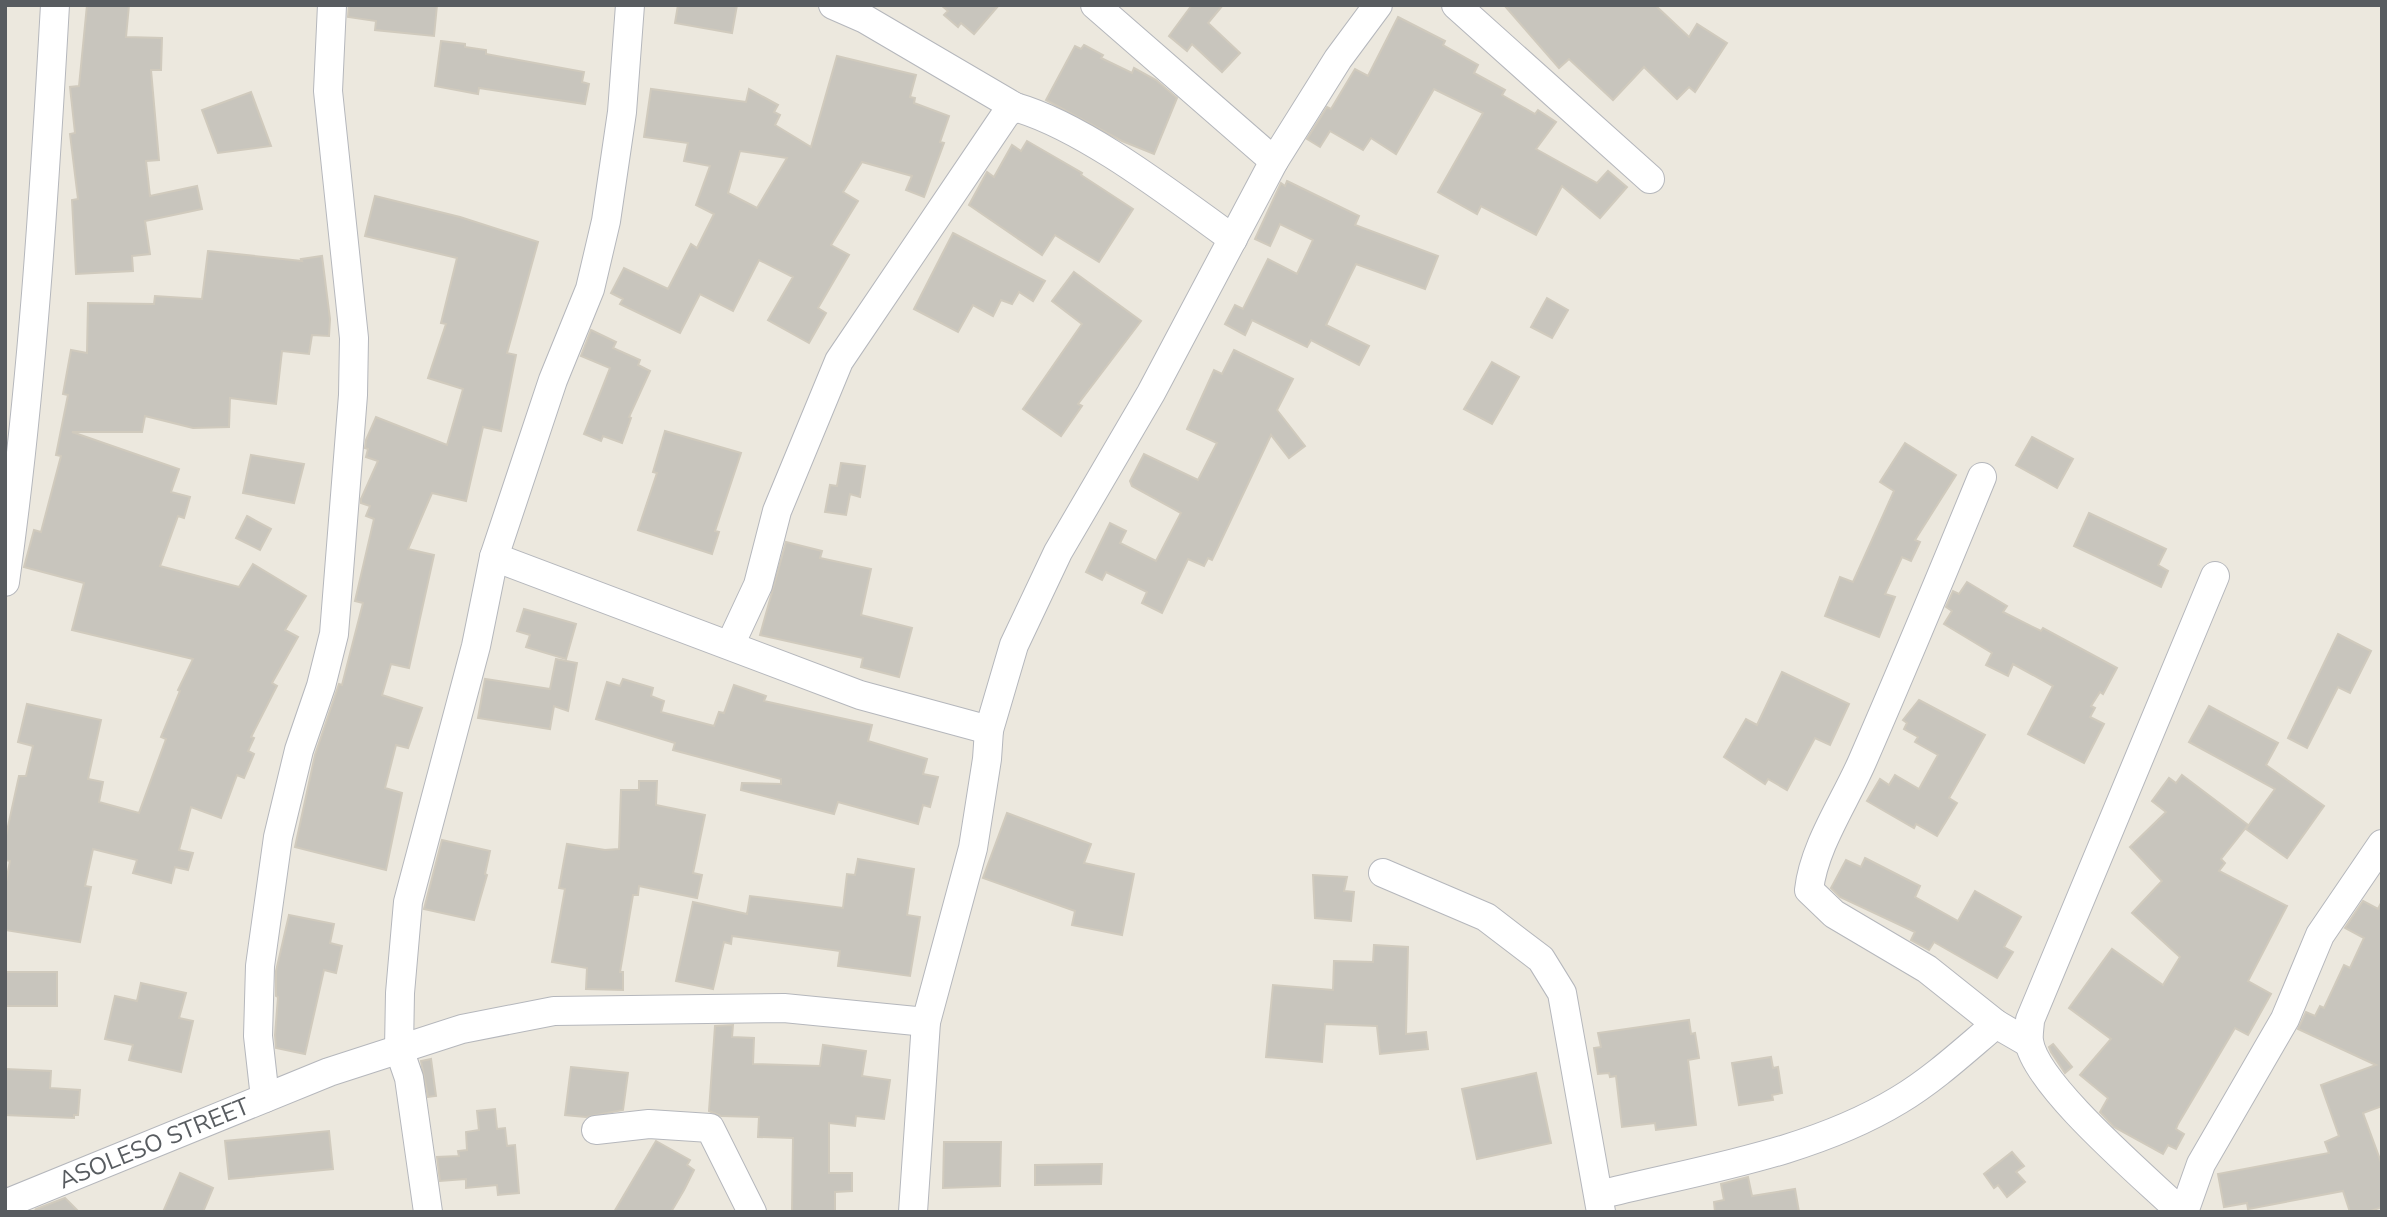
<svg xmlns="http://www.w3.org/2000/svg" width="2387" height="1217" font-family="'Nunito Sans',sans-serif">
	<style>
		.building { fill: #c8c5bd; stroke: #d0cabd; stroke-width: 2; fill-rule: evenodd }
		.lines { fill: none; stroke-linecap: round; stroke-linejoin: round }
		.minor-casing { stroke: #b5b7bc; stroke-width: 30 }
		.minor { stroke: #fff; stroke-width: 28 }
		.labels { text-anchor: middle; stroke-width: 5; stroke-linejoin: round; paint-order: stroke }
		.street-label { font-size: 24px; fill: #585c60; stroke: #fff }
	</style>
	<rect width="100%" height="100%" fill="#ece8de"/>
	<g class="building">
		<polygon points="87,5 129,5 126,37 162,38 161,70 151,70 159,160 146,161 150,196 197,186 202,209 145,221 150,254 132,256 133,271 76,274 72,200 78,199 70,134 75,133 70,87 79,86"/>
		<polygon points="349,5 437,5 434,36 375,30 376,21 348,17"/>
		<polygon points="678,5 737,5 732,33 675,23"/>
		<polygon points="941,5 999,5 974,34 961,23 958,27 944,15 948,11"/>
		<polygon points="1192,5 1223,5 1208,23 1240,53 1222,72 1192,44 1187,51 1169,36"/>
		<polygon points="1504,5 1655,5 1689,37 1697,24 1727,43 1695,92 1689,87 1677,99 1644,67 1613,100 1569,59 1559,68"/>
		<polygon points="1398,17 1445,41 1443,45 1478,65 1474,73 1505,90 1502,95 1535,114 1538,110 1556,122 1536,149 1597,183 1608,171 1627,187 1600,218 1562,186 1536,235 1481,206 1477,214 1438,192 1483,113 1434,89 1396,154 1371,138 1363,150 1330,131 1320,147 1307,139 1327,107 1331,109 1355,69 1368,76"/>
		<polygon points="441,41 465,44 465,47 486,50 486,54 584,72 582,82 589,84 585,104 479,88 478,94 435,86"/>
		<polygon points="1084,45 1103,55 1101,58 1132,73 1134,68 1156,80 1177,98 1154,154 1122,141 1046,100 1075,46 1081,49"/>
		<path d="M 837,56 L 916,75 L 910,97 L 915,98 L 914,103 L 949,116 L 940,142 L 944,143 L 924,197 L 906,190 L 912,176 L 862,162 L 843,192 L 858,201 L 831,245 L 849,255 L 818,308 L 826,313 L 809,343 L 768,320 L 793,277 L 759,260 L 733,311 L 700,294 L 680,333 L 620,304 L 623,299 L 611,293 L 624,268 L 668,289 L 691,244 L 697,248 L 714,214 L 696,205 L 710,166 L 684,161 L 688,143 L 644,137 L 651,89 L 746,102 L 749,89 L 778,105 L 774,112 L 780,115 L 775,125 L 811,147 ZM 740,151 L 787,158 L 757,208 L 728,193 Z"/>
		<polygon points="251,92 271,146 218,153 202,110"/>
		<polygon points="1027,141 1082,173 1081,175 1133,209 1099,262 1055,235 1042,255 969,205 987,172 994,177 1012,145 1021,151"/>
		<polygon points="1287,181 1359,216 1355,225 1438,256 1425,289 1356,264 1326,325 1369,346 1359,365 1311,340 1307,347 1252,320 1245,335 1225,324 1235,305 1243,309 1268,259 1297,274 1313,240 1280,224 1270,246 1255,239 1281,183 1285,186"/>
		<polygon points="375,196 460,217 538,242 507,353 516,355 501,431 483,427 466,501 432,493 408,549 434,555 409,668 391,664 382,695 422,708 408,748 396,745 385,788 402,793 386,870 295,847 315,755 339,684 342,685 363,603 355,601 374,519 366,516 370,506 361,503 361,499 378,461 366,457 368,449 365,448 366,440 376,417 447,445 463,389 428,378 446,324 441,323 457,258 365,236"/>
		<polygon points="953,233 1045,281 1033,301 1019,292 1012,304 1001,300 993,316 973,305 958,332 914,309"/>
		<polygon points="208,251 302,261 301,259 322,256 330,319 329,336 312,335 309,354 282,351 276,404 230,398 229,427 193,428 145,416 142,432 72,432 179,469 171,492 190,497 184,518 178,516 160,566 239,587 253,564 306,596 285,630 298,637 272,683 277,686 251,737 254,738 248,751 254,754 244,778 237,775 221,818 191,807 179,850 193,853 188,870 175,867 171,883 133,873 137,860 93,849 85,886 91,887 80,942 5,930 5,887 10,861 5,860 5,840 19,776 26,776 33,746 18,742 27,704 101,720 88,779 103,782 99,802 139,813 166,739 161,737 180,691 178,690 193,659 72,630 84,583 24,567 34,530 41,532 61,456 56,455 68,395 63,394 71,350 87,353 88,303 154,304 155,296 202,299"/>
		<polygon points="1074,272 1141,321 1078,404 1082,406 1061,436 1023,409 1082,324 1052,301"/>
		<polygon points="1547,298 1568,310 1552,338 1531,327"/>
		<polygon points="591,330 616,342 613,348 640,360 638,365 650,371 629,417 631,418 622,443 603,436 601,441 584,434 610,368 581,356"/>
		<polygon points="1234,350 1293,379 1277,410 1305,446 1289,458 1271,435 1212,560 1208,558 1204,566 1188,559 1162,613 1142,603 1147,592 1106,572 1102,580 1086,572 1110,523 1126,531 1120,543 1156,561 1181,513 1132,486 1130,481 1144,454 1198,480 1217,443 1187,429 1214,370 1222,374"/>
		<polygon points="1492,362 1519,377 1492,424 1464,409"/>
		<polygon points="665,431 741,453 715,531 719,532 712,554 638,530 657,473 653,472"/>
		<polygon points="2032,437 2073,459 2057,488 2016,465"/>
		<polygon points="1905,443 1956,475 1915,540 1920,542 1911,561 1902,557 1885,594 1895,597 1879,637 1825,616 1840,577 1853,582 1894,491 1880,482"/>
		<polygon points="251,455 304,464 294,503 243,493"/>
		<polygon points="841,463 865,466 860,497 850,494 846,515 825,512 830,485 837,486"/>
		<polygon points="2089,513 2166,549 2158,565 2168,571 2161,587 2074,546"/>
		<polygon points="247,516 271,529 260,550 236,538"/>
		<polygon points="786,542 822,551 820,558 871,569 861,615 912,628 899,677 861,667 863,658 760,635"/>
		<polygon points="1967,582 2007,606 2003,612 2041,631 2043,628 2117,668 2103,694 2100,692 2091,706 2095,708 2090,717 2104,724 2084,763 2028,734 2053,686 2013,664 2008,676 1986,665 1992,653 1944,624 1952,611 1946,607 1953,591 1959,594"/>
		<polygon points="524,609 576,624 566,659 526,647 530,635 517,631"/>
		<polygon points="2338,634 2371,651 2350,693 2338,687 2307,748 2288,738"/>
		<polygon points="556,659 577,663 568,711 554,706 550,729 478,718 485,679 550,689"/>
		<polygon points="1782,672 1849,704 1830,745 1815,738 1787,790 1768,779 1765,784 1724,757 1746,719 1757,725"/>
		<polygon points="623,679 653,688 651,696 664,701 661,712 714,726 719,712 724,713 734,685 766,696 764,701 872,725 868,741 927,759 923,774 938,777 930,807 923,805 918,824 838,802 834,814 741,790 742,783 781,784 781,779 673,750 675,743 596,719 607,682 620,686"/>
		<polygon points="1919,700 1985,735 1949,798 1957,803 1937,836 1916,824 1914,828 1867,801 1880,779 1889,785 1895,775 1919,789 1938,755 1915,742 1918,737 1904,729 1907,723 1903,720"/>
		<polygon points="2209,706 2278,743 2266,765 2324,806 2287,858 2246,829 2275,789 2189,742"/>
		<polygon points="2182,775 2248,825 2221,859 2225,863 2219,871 2287,906 2248,981 2271,994 2248,1035 2235,1028 2178,1124 2176,1129 2184,1134 2176,1149 2168,1145 2163,1154 2114,1127 2100,1112 2108,1098 2080,1075 2111,1039 2069,1008 2112,949 2163,985 2180,957 2132,913 2162,881 2130,847 2166,812 2152,801 2169,778 2176,783"/>
		<polygon points="639,781 657,781 656,805 705,815 693,873 702,875 697,898 639,886 638,895 633,895 620,972 623,972 623,990 586,989 587,968 552,962 565,889 559,888 567,844 605,850 619,849 621,790 639,790"/>
		<polygon points="1007,813 1091,844 1084,863 1134,874 1122,935 1072,925 1075,911 983,878"/>
		<polygon points="442,840 490,851 485,874 487,875 474,920 424,909"/>
		<polygon points="1865,858 1920,886 1915,897 1958,921 1975,891 2021,917 2004,947 2013,952 1997,978 1934,942 1929,950 1911,940 1915,932 1840,897 1831,888 1846,860 1861,867"/>
		<polygon points="858,859 914,869 907,915 920,917 910,976 838,966 840,951 732,936 731,944 724,942 713,989 676,981 693,902 747,914 750,896 843,908 847,874 855,875"/>
		<polygon points="1313,875 1347,877 1344,891 1354,892 1351,921 1315,918"/>
		<polygon points="2363,901 2378,909 2382,901 2382,1106 2363,1113 2382,1165 2382,1207 2368,1212 2350,1212 2343,1191 2248,1209 2247,1203 2224,1207 2218,1174 2329,1153 2325,1142 2339,1136 2321,1085 2376,1065 2298,1029 2306,1012 2315,1016 2320,1006 2324,1008 2344,965 2350,968 2364,938 2345,928"/>
		<polygon points="289,915 334,924 330,943 342,946 336,973 324,970 305,1054 276,1048 275,1035 278,997 276,996 276,971"/>
		<polygon points="1374,945 1408,947 1406,1034 1426,1032 1428,1049 1380,1054 1377,1026 1325,1024 1322,1062 1266,1057 1273,985 1333,990 1334,961 1373,962"/>
		<rect x="5" y="972" width="52" height="34"/>
		<polygon points="141,983 186,993 179,1018 193,1021 181,1072 129,1060 133,1045 105,1039 115,996 137,1001"/>
		<polygon points="1689,1020 1691,1034 1695,1033 1699,1058 1688,1060 1696,1125 1656,1130 1655,1123 1622,1127 1616,1076 1610,1077 1609,1073 1598,1074 1594,1048 1601,1047 1598,1033"/>
		<polygon points="733,1025 732,1037 754,1038 753,1064 820,1066 823,1045 866,1051 862,1076 890,1080 884,1119 856,1116 855,1126 829,1123 829,1173 852,1173 852,1191 835,1192 835,1212 792,1212 793,1138 758,1137 759,1117 721,1116 709,1111 715,1026"/>
		<polygon points="2053,1044 2072,1067 2065,1073 2051,1052 2049,1047"/>
		<polygon points="1771,1057 1773,1068 1778,1067 1782,1093 1772,1095 1773,1100 1739,1105 1732,1063"/>
		<polygon points="431,1059 436,1096 428,1097 421,1061"/>
		<polygon points="571,1067 628,1073 623,1110 586,1117 565,1115"/>
		<polygon points="5,1069 51,1071 50,1088 80,1090 78,1115 74,1115 74,1118 5,1115"/>
		<polygon points="1536,1073 1551,1143 1477,1159 1462,1089"/>
		<polygon points="495,1109 497,1129 505,1128 507,1146 515,1145 519,1193 498,1195 497,1185 466,1188 466,1179 440,1181 437,1157 459,1156 458,1151 467,1150 466,1132 479,1130 477,1111"/>
		<polygon points="329,1131 333,1169 229,1179 225,1141"/>
		<polygon points="656,1141 690,1160 687,1165 694,1170 684,1190 671,1212 614,1212"/>
		<polygon points="944,1142 1001,1142 1000,1186 943,1188"/>
		<polygon points="2012,1152 2024,1166 2016,1172 2025,1182 2007,1197 1998,1185 1994,1188 1984,1174"/>
		<polygon points="1102,1164 1101,1184 1035,1185 1035,1165"/>
		<polygon points="180,1173 213,1188 203,1212 163,1212"/>
		<polygon points="1748,1177 1752,1196 1795,1189 1799,1212 1715,1212 1714,1202 1724,1200 1721,1184"/>
		<polygon points="65,1198 79,1212 34,1212 36,1209"/>
	</g>
	<g class="lines">
		<g class="minor-casing">
			<g id="minor">
				<path d="M 833,5 L 865,19 L 1015,107 C 1085,127 1173,196 1233,239"/>
				<polyline points="1095,5 1274,161"/>
				<polyline points="1456,5 1650,179"/>
				<path d="M 1982,477 C 1943,572 1903,668 1862,762 C 1844,803 1814,846 1809,890 L 1834,914 L 1927,969 L 1996,1024 L 2029,1043"/>
				<polyline points="494,557 860,695 989,730"/>
				<path d="M 5,582 C 32,390 44,198 55,5"/>
				<polyline points="730,645 758,585 777,511 839,361 1006,114 1015,107"/>
				<polyline points="1383,873 1486,917 1541,959 1562,993 1601,1212"/>
				<polyline points="265,1098 258,1036 260,966 278,837 299,750 321,686 334,634 353,395 354,338 328,91 332,5"/>
				<polyline points="596,1130 649,1124 710,1128 752,1212"/>
				<path d="M 1599,1195 C 1699,1170 1810,1154 1899,1100 C 1934,1079 1965,1050 1996,1024"/>
				<path id="s1" d="M 5,1204 L 329,1072 L 462,1029 L 554,1011 L 784,1008 L 926,1022"/>
				<polyline points="428,1212 409,1078 399,1049 400,993 408,902 476,646 494,557 553,380 590,289 606,221 622,112 630,5"/>
				<polyline points="913,1212 926,1022 973,848 987,759 989,730 1014,645 1058,552 1151,393 1274,161 1338,59 1378,5"/>
				<path d="M 2181,1212 C 2147,1179 2035,1085 2029,1041 C 2028,1034 2030,1026 2030,1020 L 2215,576"/>
				<polyline points="2184,1212 2201,1164 2285,1019 2320,935 2382,844"/>
			</g>
		</g>
		<use href="#minor" class="minor"/>
	</g>
	<g class="labels">
		<g class="street-label">
			<text dy="8" stroke="none"><textPath href="#s1" startOffset="161">ASOLESO STREET</textPath></text>
		</g>
	</g>
	<rect width="2387" height="1217" fill="none" stroke="#585c60" stroke-width="14"/>
</svg>
